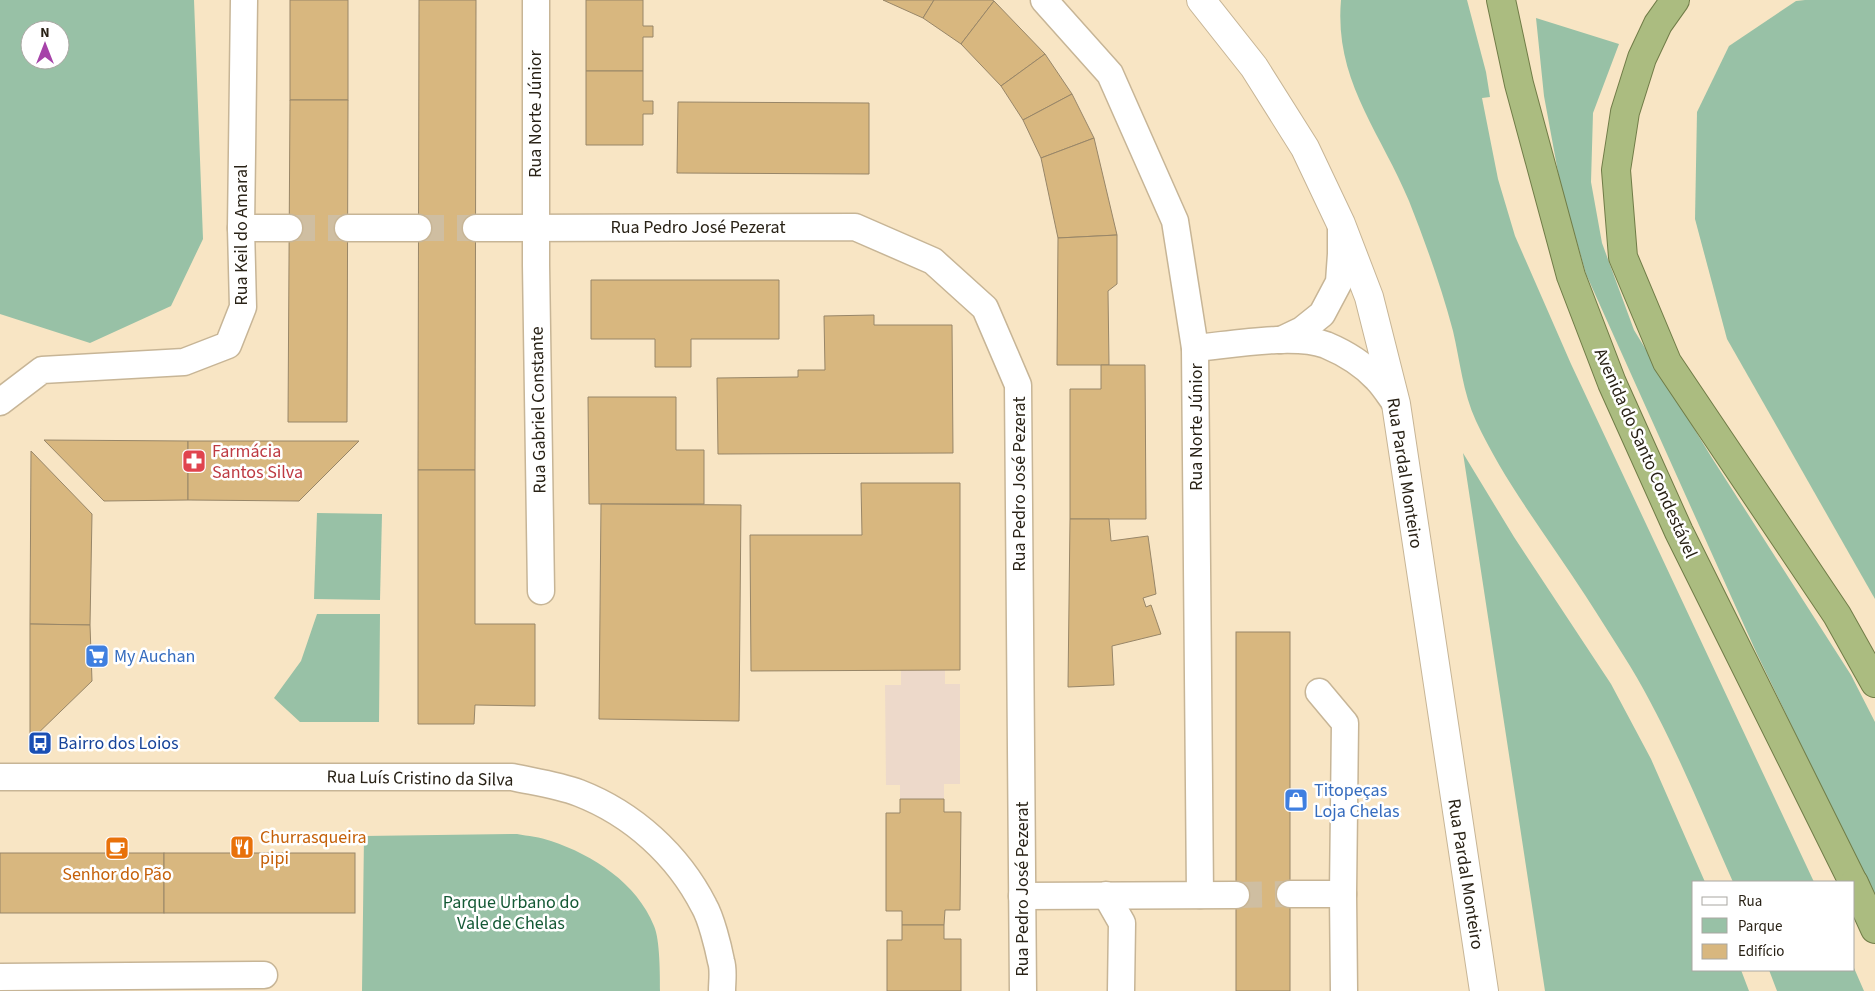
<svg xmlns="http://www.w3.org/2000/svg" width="1875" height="991" font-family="'Source Sans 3',sans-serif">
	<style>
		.commercial { fill: #edd9ca }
		.green { fill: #98c1a6; fill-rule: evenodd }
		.building { fill: #d8b77f; stroke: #988668 }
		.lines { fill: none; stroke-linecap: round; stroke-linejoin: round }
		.minor-tunnel { stroke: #cfbea1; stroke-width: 26; stroke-dasharray: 26 13; stroke-linecap: butt }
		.minor-casing { stroke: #c7b596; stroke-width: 29 }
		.tertiary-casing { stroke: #c7b596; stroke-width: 30 }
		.trunk-casing { stroke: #707c47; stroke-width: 30 }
		.minor { stroke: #fff; stroke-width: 26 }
		.tertiary { stroke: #fff; stroke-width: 28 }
		.trunk { stroke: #abbc80; stroke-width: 28 }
		.labels { text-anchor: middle; stroke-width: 5; stroke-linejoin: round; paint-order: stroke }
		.street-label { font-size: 18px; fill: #292216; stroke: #fff }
		.health-label { font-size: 18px; fill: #be3a42; stroke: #fff; text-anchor: start }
		.shop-label { font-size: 18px; fill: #366cbe; stroke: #fff; text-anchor: start }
		.transit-label { font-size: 18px; fill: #164399; stroke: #fff; text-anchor: start }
		.food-label { font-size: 18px; fill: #c56008; stroke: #fff; text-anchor: start }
		.park-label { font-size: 18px; fill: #145935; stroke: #fff }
	</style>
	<rect width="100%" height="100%" fill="#f8e5c4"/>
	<polygon class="commercial" points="901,670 945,670 945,684 960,684 960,784 944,784 944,799 900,799 900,785 886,785 885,685 901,685"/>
	<g class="green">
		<path d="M 0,0 L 194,0 L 203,239 L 171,306 L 90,343 L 0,314 ZM 30,30 L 60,30 L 60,60 L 30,60 Z"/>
		<path d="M 1341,0 L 1467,0 L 1486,72 L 1490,97 L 1482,98 L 1498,179 L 1515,236 L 1571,364 L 1814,882 L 1733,882 C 1701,810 1671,734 1630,666 C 1615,642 1600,618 1585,595 C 1548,538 1505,483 1476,421 C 1463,393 1460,361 1453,331 C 1441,286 1426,244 1409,201 C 1380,131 1334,80 1341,0 Z"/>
		<polygon points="1805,0 1875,0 1875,599 1727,339 1695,219 1697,112 1729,46 1796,1"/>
		<polygon points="1536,18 1619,44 1593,113 1591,182 1602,243 1634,330 1712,458 1851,675 1875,722 1875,898 1757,654 1586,274 1560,183 1544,96"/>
		<polygon points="1463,453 1514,537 1611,684 1651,759 1705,882 1694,882 1694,970 1741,970 1749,991 1545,991"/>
		<polygon points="317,513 382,514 380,600 314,599"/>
		<polygon points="317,614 380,614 379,722 300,722 274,698 301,661"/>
		<path d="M 517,834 C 528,836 540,837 551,841 C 593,855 637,883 654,926 C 660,939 660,976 660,991 L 362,991 L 364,836 Z"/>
		<polygon points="1854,968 1864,991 1777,991 1769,970 1854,970"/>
	</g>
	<g class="building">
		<rect x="290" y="0" width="58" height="100"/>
		<polygon points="419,0 476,0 475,470 418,470"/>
		<polygon points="586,0 643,0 643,26 653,26 653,37 643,37 643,71 586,71"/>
		<polygon points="883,0 934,0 923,18"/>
		<polygon points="934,0 992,0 994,1 961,44 923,18"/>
		<polygon points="994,1 1045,54 1001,86 961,44"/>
		<polygon points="1045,54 1072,94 1023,120 1001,86"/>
		<polygon points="586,71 643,71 643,101 653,101 653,114 643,114 643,145 586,145"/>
		<polygon points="1072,94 1094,138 1041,158 1023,120"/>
		<polygon points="290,100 348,100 347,422 288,422"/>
		<polygon points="678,102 869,103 869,174 677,173"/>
		<polygon points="1094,138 1117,235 1058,238 1041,158"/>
		<polygon points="1117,235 1117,284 1108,291 1109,365 1057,365 1058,238"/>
		<polygon points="591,280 779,280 779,339 691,339 691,367 655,367 655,339 591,339"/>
		<polygon points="874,315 874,325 952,325 953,453 718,454 717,378 798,377 798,370 825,370 824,316"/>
		<polygon points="1101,365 1145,365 1146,519 1070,519 1070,389 1101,389"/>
		<polygon points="588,397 676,397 676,450 704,450 704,504 589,504"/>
		<polygon points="44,440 188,441 188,500 104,501"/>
		<polygon points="188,441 359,441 299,501 188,500"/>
		<polygon points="31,451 92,514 90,625 30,624"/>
		<polygon points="418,470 475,470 475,624 535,624 535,706 475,705 474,724 418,724"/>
		<polygon points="861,483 960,483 960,670 751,671 750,535 862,535"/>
		<polygon points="601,504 741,505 739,721 599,719"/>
		<polygon points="1070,519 1109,519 1111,541 1148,536 1156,594 1143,598 1146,607 1151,605 1161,634 1112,646 1114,685 1068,687"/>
		<polygon points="30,624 90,625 92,681 30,741"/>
		<rect x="1236" y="632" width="54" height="359"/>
		<polygon points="900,799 944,799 944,812 961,812 960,910 945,910 944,925 902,925 902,911 886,911 886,813 900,813"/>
		<rect x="0" y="853" width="164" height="60"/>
		<rect x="164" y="853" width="191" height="60"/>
		<polygon points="902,925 944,925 944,939 961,939 961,991 887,991 887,940 902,940"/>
	</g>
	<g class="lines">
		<g class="minor-tunnel">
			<polyline points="289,228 348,228"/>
			<polyline points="418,228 476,228"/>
			<polyline points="1236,895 1290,894"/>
		</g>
		<g class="minor-casing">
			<g id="minor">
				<polyline points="536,0 536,265 541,591"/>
				<polyline points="1044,0 1110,74 1175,221 1195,348 1200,895"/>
				<polyline points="241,228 289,228"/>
				<polyline points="348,228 418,228"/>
				<polyline points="476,228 855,227 933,261 985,308 1018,385 1023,991"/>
				<polyline points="1281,340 1302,330 1322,314 1339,282 1341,254 1341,225"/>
				<path d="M 1195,348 C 1229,345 1295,333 1326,345 C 1345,353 1363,364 1377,379 C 1384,386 1390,396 1396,404"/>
				<polyline points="0,402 42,370 184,362 228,345 243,307 241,228 244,0"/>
				<polyline points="1319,692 1345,723 1343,894 1344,991"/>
				<path d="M 0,777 L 512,777 C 535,782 558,785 579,793 C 633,814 678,855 704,906 C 711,918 718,946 721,961 C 724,970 722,981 722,991"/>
				<polyline points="1290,894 1343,894"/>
				<polyline points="1106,895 1122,923 1121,991"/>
				<polyline points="1022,896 1236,895"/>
				<polyline points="0,977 264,975"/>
			</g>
		</g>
		<g class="tertiary-casing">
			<polyline id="tertiary" points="1201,0 1254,67 1305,148 1341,224 1369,297 1396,404 1484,991"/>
		</g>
		<g class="trunk-casing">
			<g id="trunk">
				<polyline points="1501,0 1519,84 1571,276 1612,383 1679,532 1853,882"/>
				<polyline points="1675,0 1658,24 1642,58 1625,112 1616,170 1623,257 1667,362 1837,615 1875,683"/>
				<polyline points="1854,883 1875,929"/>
			</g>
		</g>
		<use href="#minor" class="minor"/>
		<use href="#tertiary" class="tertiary"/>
		<use href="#trunk" class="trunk"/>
	</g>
	<defs>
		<g id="pharmacy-square" transform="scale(1.25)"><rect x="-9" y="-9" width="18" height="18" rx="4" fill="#e0444e" stroke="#fff"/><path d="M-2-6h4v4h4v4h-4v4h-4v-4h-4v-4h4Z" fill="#fff"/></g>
		<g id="supermarket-square" transform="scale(1.25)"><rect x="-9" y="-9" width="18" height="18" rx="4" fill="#3f7fe0" stroke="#fff"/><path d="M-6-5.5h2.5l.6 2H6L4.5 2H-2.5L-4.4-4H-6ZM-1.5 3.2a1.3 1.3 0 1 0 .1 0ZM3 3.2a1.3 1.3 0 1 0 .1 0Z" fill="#fff"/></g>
		<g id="bus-square" transform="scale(1.25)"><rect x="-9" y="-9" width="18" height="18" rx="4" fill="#1a4fb4" stroke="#fff"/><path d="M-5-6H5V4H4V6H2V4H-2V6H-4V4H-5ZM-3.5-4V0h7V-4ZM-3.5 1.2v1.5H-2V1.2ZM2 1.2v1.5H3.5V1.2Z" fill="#fff"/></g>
		<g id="shop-square" transform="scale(1.25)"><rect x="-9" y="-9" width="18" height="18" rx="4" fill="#3f7fe0" stroke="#fff"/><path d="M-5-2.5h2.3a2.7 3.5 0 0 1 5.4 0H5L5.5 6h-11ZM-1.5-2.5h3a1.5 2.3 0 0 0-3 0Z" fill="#fff"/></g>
		<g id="restaurant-square" transform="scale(1.25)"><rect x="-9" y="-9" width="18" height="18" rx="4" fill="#e8710a" stroke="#fff"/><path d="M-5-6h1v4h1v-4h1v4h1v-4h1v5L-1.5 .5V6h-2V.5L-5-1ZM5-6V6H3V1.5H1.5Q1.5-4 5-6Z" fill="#fff"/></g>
		<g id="cafe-square" transform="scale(1.25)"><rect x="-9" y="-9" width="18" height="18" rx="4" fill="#e8710a" stroke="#fff"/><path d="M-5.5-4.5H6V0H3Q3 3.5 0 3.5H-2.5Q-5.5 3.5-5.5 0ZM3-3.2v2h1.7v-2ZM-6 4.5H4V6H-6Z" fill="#fff"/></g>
	</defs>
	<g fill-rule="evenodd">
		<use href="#pharmacy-square" x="194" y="461"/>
		<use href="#supermarket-square" x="97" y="656"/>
		<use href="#bus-square" x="40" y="743"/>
		<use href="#shop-square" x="1296" y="800"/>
		<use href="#restaurant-square" x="242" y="847"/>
		<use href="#cafe-square" x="117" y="848"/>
	</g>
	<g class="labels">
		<g class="street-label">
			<text transform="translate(535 114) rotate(-90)" y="6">Rua Norte Júnior</text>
			<text x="698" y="233">Rua Pedro José Pezerat</text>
			<text transform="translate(241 235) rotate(-90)" y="6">Rua Keil do Amaral</text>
			<text transform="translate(538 410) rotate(-91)" y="6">Rua Gabriel Constante</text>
			<text transform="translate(1196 427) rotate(-90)" y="6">Rua Norte Júnior</text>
			<text transform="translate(1646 453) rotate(66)" y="6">Avenida do Santo Condestável</text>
			<text transform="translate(1405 473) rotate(81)" y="6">Rua Pardal Monteiro</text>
			<text transform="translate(1019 484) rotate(-90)" y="6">Rua Pedro José Pezerat</text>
			<text transform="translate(420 778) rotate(1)" y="6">Rua Luís Cristino da Silva</text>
			<text transform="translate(1466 874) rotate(81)" y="6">Rua Pardal Monteiro</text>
			<text transform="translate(1022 889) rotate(-90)" y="6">Rua Pedro José Pezerat</text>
		</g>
		<g class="health-label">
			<text x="212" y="457">Farmácia<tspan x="212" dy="21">Santos Silva</tspan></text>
		</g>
		<g class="shop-label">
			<text x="114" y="662">My Auchan</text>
			<text x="1314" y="796">Titopeças<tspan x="1314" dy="21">Loja Chelas</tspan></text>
		</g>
		<g class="transit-label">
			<text x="58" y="749">Bairro dos Loios</text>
		</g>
		<g class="food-label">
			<text x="260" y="843">Churrasqueira<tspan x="260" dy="21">pipi</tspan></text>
			<text x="117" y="880" text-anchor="middle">Senhor do Pão</text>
		</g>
		<g class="park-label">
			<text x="511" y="908">Parque Urbano do<tspan x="511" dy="21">Vale de Chelas</tspan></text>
		</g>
	</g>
	<rect x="1692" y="881" width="162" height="90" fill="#ffffff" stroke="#a9a7a2"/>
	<rect x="1702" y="897" width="25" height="8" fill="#ffffff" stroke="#a9a7a2"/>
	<text x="1738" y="906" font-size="15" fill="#292216">Rua</text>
	<rect x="1702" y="918" width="25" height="15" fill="#98c1a6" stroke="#a9a7a2"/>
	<text x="1738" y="931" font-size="15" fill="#292216">Parque</text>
	<rect x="1702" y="944" width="25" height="15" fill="#d8b77f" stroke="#a9a7a2"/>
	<text x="1738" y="956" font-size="15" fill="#292216">Edifício</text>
	<g transform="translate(45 45)"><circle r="24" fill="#ffffff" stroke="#a9a7a2"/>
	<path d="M0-4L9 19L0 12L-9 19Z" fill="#a643a9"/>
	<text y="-8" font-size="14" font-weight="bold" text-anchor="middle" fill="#292216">N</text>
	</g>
</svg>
